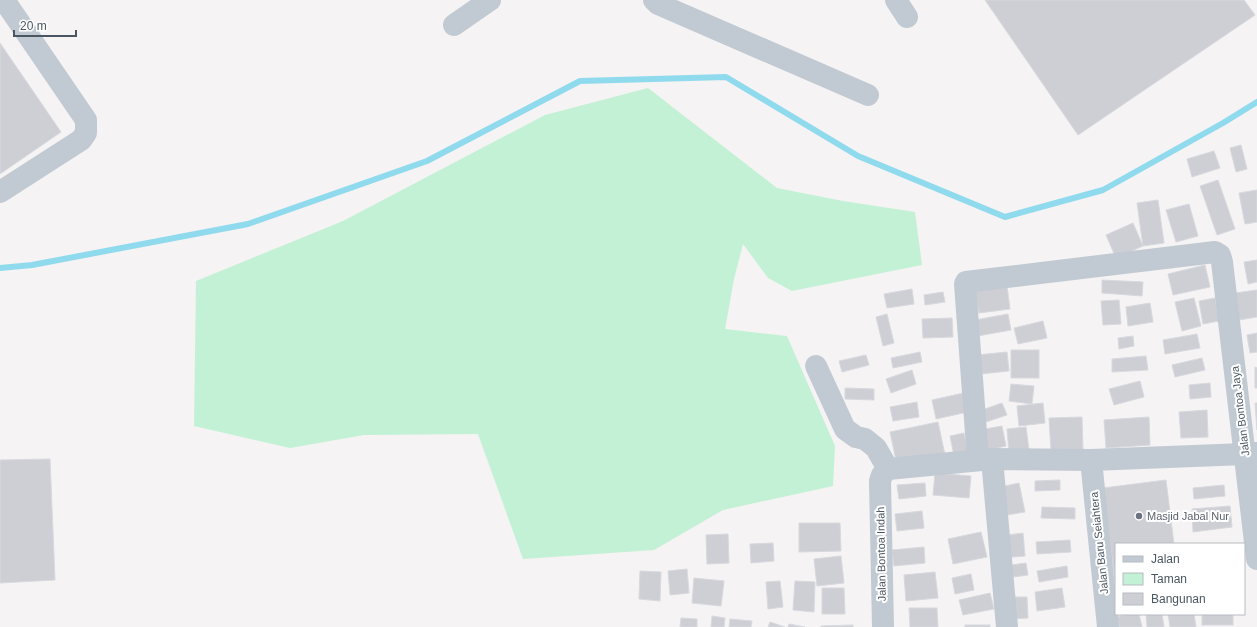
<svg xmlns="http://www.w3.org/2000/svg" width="1257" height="627" font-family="Arial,sans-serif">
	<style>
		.green { fill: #c3f1d5 }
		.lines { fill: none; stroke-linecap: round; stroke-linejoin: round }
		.stream { stroke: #90daee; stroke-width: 6 }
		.building { fill: #cdcfd5; stroke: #d7d9de }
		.minor { stroke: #c1cad2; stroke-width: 22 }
		.worship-dot { fill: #6b7280; stroke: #fff; stroke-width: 1.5 }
		.labels { text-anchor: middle; stroke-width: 4; stroke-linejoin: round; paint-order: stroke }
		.street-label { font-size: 11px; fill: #4a5661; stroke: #fff }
		.worship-label { font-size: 11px; fill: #5b616d; stroke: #fff; text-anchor: start }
	</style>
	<rect width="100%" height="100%" fill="#f5f3f3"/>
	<polygon class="green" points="648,88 777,188 843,201 915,212 922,265 792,291 768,278 743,244 734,279 725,329 787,336 835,446 833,486 723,510 654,550 523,559 478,434 364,435 290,448 194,426 196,281 343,221 545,115"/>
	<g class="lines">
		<polyline class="stream" points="0,268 32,265 248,224 427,161 580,81 726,77 858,156 1005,217 1103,190 1223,123 1257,102"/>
	</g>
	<g class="building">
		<polygon points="985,0 1244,0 1255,15 1078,135"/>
		<polygon points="0,43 61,132 0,174"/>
		<polygon points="1241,145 1247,169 1236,172 1230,148"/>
		<polygon points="1214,151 1220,168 1192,177 1187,159"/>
		<polygon points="1218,180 1235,229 1217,235 1200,186"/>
		<polygon points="1257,190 1257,222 1245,224 1239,193"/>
		<polygon points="1158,200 1164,243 1143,246 1137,203"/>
		<polygon points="1189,204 1198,236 1176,242 1166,210"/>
		<polygon points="1133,223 1143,246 1116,258 1106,235"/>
		<polygon points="1257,260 1257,282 1248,284 1244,262"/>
		<polygon points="1205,265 1210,287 1173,295 1168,274"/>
		<polygon points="1102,280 1143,282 1142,296 1102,293"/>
		<polygon points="1007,286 1010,309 979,313 975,291"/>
		<polygon points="912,289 914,304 887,308 884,294"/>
		<polygon points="1257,290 1257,317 1239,320 1235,293"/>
		<polygon points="943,292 945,302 925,305 924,295"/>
		<polygon points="1194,298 1201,326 1182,331 1175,302"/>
		<polygon points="1215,298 1219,321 1203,324 1199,301"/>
		<polygon points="1119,300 1121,324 1103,325 1101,301"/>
		<polygon points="1150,303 1153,322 1128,326 1126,307"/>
		<polygon points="887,314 894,343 883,346 876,317"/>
		<polygon points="1008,314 1011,330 978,336 975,320"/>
		<polygon points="952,318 953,337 923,338 922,319"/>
		<polygon points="1043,321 1047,338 1018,344 1014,328"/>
		<polygon points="1257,333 1257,352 1250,353 1247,335"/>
		<polygon points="1197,334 1200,348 1165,354 1163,340"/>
		<polygon points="1133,336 1134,346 1119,349 1118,338"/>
		<rect x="1011" y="350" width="28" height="28"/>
		<polygon points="920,352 922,362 893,368 891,358"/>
		<polygon points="1007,352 1009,371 980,374 977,355"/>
		<polygon points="866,355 869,365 842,372 839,361"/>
		<polygon points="1146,356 1148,370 1112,372 1112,359"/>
		<polygon points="1202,358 1205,370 1175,377 1172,365"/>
		<polygon points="1255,367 1257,368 1257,388 1255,388"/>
		<polygon points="912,370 916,384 891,393 886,379"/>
		<polygon points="1140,381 1144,397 1114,405 1109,389"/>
		<polygon points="1210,383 1211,397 1190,399 1189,385"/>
		<polygon points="1011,384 1034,386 1032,404 1009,401"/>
		<polygon points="845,388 874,389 874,400 845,399"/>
		<polygon points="968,392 972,411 936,419 932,400"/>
		<polygon points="917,402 919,417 893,421 890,407"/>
		<polygon points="1002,403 1007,415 986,422 982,410"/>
		<polygon points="1043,403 1045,423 1019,426 1017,406"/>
		<polygon points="1255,403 1257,403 1257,430"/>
		<polygon points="1207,410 1208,437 1181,438 1179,412"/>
		<polygon points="1082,417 1083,450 1051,451 1049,418"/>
		<polygon points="1149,417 1150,445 1106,448 1104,420"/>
		<polygon points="938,422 945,455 897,465 890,432"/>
		<polygon points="1002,426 1006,446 985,451 980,430"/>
		<polygon points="1026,427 1029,450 1009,452 1007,429"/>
		<polygon points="964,433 968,453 954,456 950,436"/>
		<polygon points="50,459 55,580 0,583 0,460"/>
		<polygon points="935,473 971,476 969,498 933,495"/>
		<polygon points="1060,480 1060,490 1035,491 1035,481"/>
		<polygon points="1166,480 1174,544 1116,544 1116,589 1103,488"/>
		<polygon points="925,483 926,496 899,499 897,485"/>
		<polygon points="1019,483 1025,512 1001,516 995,488"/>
		<polygon points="1224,485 1225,496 1194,499 1193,488"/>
		<polygon points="1230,506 1232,527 1193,532 1192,509"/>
		<polygon points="1042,507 1075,508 1075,519 1041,518"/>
		<polygon points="922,511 924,528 897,531 895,514"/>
		<polygon points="799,523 840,523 841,551 799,552"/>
		<polygon points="981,532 987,557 953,564 948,539"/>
		<polygon points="1023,533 1025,556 1002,558 999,536"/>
		<polygon points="728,534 729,563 707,564 706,535"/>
		<polygon points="1070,540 1071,552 1037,554 1036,542"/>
		<polygon points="773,543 774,561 751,563 750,544"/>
		<polygon points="924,547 925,563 894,566 892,550"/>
		<polygon points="841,556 844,583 817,586 814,559"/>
		<polygon points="1026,563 1028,575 1006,578 1004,566"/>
		<polygon points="1067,566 1068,577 1039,582 1037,571"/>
		<polygon points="687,569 689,593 670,595 668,571"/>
		<polygon points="640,571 661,572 660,601 639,599"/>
		<polygon points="935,572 938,598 906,601 904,575"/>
		<polygon points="971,574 974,590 955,594 952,578"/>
		<polygon points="694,578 724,581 721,606 692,603"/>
		<polygon points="780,581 783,607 768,609 766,582"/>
		<polygon points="795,581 815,582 814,612 793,610"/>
		<polygon points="822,588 844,588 845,614 822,614"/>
		<polygon points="1062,588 1065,607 1037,611 1035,592"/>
		<polygon points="990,593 994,609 963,615 959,600"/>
		<polygon points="1011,597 1027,597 1028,618 1011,619"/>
		<polygon points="909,608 937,608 938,627 910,627"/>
		<polygon points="1129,614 1139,614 1142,627 1119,627 1116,617"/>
		<polygon points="1146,614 1162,614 1164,627 1147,627"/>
		<polygon points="1168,614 1194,614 1196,627 1170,627"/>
		<rect x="1202" y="614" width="31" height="11"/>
		<polygon points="712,616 725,618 724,627 711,627"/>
		<polygon points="681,618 697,619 697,627 680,627"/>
		<polygon points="730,619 752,621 751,627 729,627"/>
		<polygon points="770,622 785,627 768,627"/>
		<polygon points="789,624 805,627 788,627"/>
		<polygon points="853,625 853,627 821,627 821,626"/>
		<rect x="965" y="625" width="25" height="2"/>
	</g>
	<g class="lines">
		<g class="minor">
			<polyline points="654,0 658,4 868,95"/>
			<polyline points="896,0 907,17"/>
			<polyline points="454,25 490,0"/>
			<polyline points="0,192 81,140 86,133 86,120 4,0"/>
			<polyline points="816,366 845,429 856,437 865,439 876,448 888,469"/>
			<polyline points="992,459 1007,627"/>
			<polyline points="978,460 965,284 966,282 1215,252 1220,255 1222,262 1257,559"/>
			<polyline points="1091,460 1108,627"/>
			<polyline points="883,627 880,481 882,475 888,469 992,459 1091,460 1245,454 1257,453"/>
		</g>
	</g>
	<circle class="worship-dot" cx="1139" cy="516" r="4"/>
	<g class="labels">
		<g class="street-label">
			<text transform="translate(1240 411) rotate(-97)" y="4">Jalan Bontoa Jaya</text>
			<text transform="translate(1099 543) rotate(-96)" y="4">Jalan Baru Seiahtera</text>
			<text transform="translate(881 554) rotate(-91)" y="4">Jalan Bontoa Indah</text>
		</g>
		<g class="worship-label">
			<text x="1147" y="520">Masjid Jabal Nur</text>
		</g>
	</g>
	<rect x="1115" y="543" width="130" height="72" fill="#ffffff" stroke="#b7bbc0"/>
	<rect x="1123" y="556" width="20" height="6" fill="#c1cad2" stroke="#b7bbc0"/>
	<text x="1151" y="563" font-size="12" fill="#4a5661">Jalan</text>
	<rect x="1123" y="573" width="20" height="12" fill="#c3f1d5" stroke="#b7bbc0"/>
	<text x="1151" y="583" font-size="12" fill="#4a5661">Taman</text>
	<rect x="1123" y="593" width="20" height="12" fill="#cdcfd5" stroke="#b7bbc0"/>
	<text x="1151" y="603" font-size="12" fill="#4a5661">Bangunan</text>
	<path d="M14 30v6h62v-6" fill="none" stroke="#4a5661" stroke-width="2"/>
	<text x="20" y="30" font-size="12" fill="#4a5661" stroke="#ffffff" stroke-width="3" paint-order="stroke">20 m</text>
</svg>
